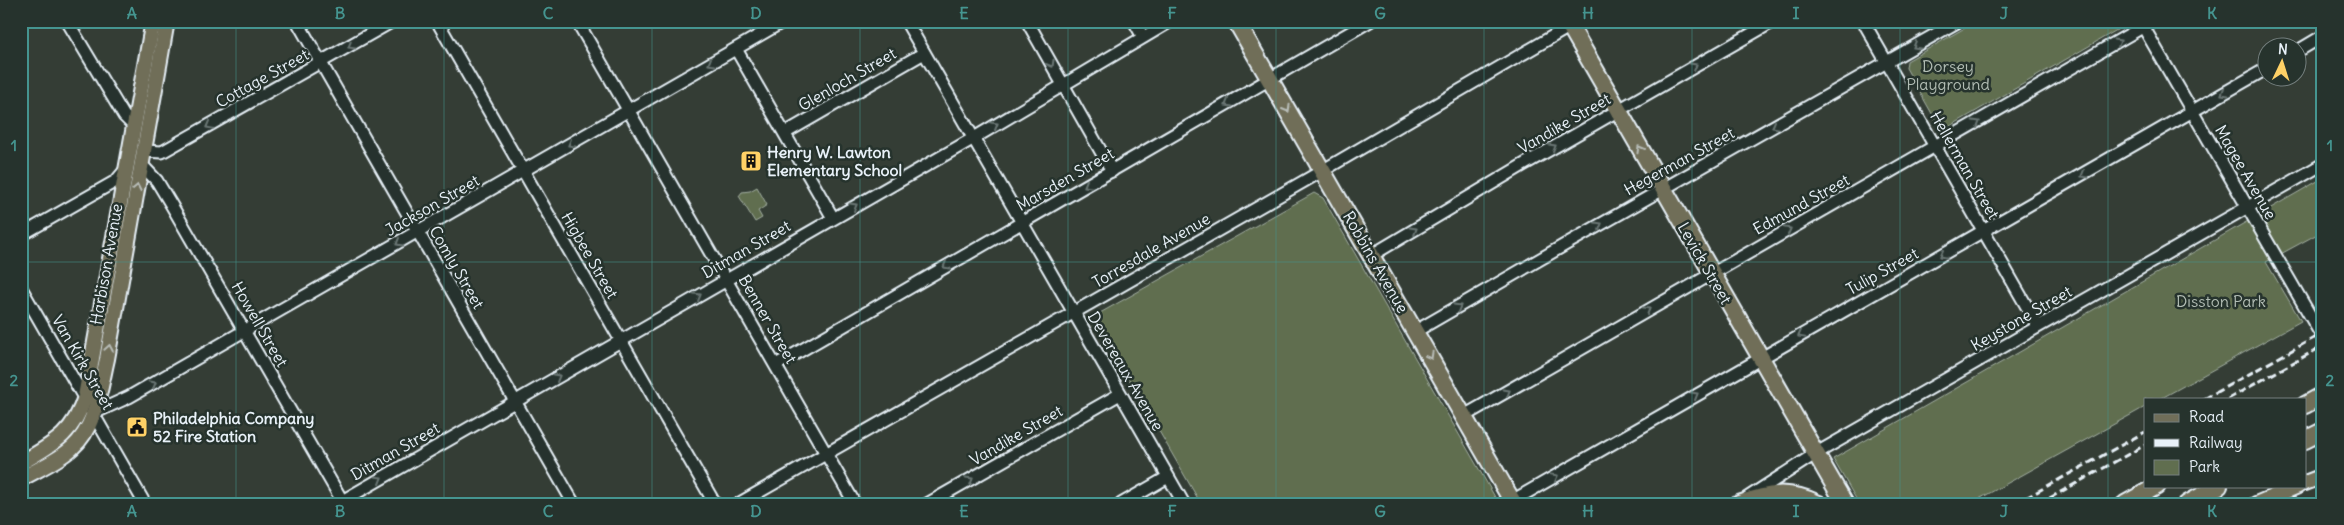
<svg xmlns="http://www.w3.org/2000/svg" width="2344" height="525" font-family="Delius,sans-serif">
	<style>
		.green { fill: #606e4f; stroke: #a4b0a4 }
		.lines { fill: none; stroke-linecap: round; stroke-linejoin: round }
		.minor-casing { stroke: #e8f1f8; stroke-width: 15 }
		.major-casing { stroke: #e8f1f8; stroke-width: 18 }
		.highway-casing { stroke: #e8f1f8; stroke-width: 20 }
		.minor { stroke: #26332d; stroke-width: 11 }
		.major { stroke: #706e59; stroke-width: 14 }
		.highway { stroke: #706e59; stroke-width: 16 }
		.rail { stroke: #e8f1f8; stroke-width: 3; stroke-dasharray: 8 4; stroke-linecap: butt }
		.oneway { stroke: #6a7674 }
		.oneway2 { stroke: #b8bdb8 }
		.grid { fill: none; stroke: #459590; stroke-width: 1; stroke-opacity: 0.55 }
		.labels { text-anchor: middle; stroke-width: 5; stroke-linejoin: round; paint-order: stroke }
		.park-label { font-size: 16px; fill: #b2bdb4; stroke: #26332d }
		.street-label { font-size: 16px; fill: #e8f1f8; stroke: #26332d }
		.poi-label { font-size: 16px; font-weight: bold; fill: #e8f1f8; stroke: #26332d; text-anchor: start }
		.neatline { fill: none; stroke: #459590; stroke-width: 2 }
		.grid-label { font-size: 16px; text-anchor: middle; font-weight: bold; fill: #459590 }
	</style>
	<rect width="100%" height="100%" fill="#343d35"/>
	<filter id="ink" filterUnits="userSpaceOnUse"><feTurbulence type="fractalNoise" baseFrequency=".02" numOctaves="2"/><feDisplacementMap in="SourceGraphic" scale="10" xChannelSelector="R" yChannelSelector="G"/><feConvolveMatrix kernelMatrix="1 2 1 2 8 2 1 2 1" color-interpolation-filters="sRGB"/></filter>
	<g filter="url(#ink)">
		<g class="green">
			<polygon points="1977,21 2124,21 2122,27 1947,128 1939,126 1906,68 1907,61"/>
			<polygon points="2323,178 2323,231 2266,262 2301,321 2160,399 2145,399 2145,407 1970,504 1859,504 1833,459"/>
			<polygon points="757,187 767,205 758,211 762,218 755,222 739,196 742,192 750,191"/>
			<polygon points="1314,193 1323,198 1499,504 1201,504 1099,327 1100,313"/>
		</g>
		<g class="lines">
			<g class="minor-casing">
				<g id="minor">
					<polyline points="67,21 124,116 134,126"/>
					<polyline points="297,21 574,504"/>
					<polyline points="437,21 715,504"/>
					<polyline points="577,21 855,504"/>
					<polyline points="906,21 1184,504"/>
					<polyline points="1027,21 1112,171"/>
					<polyline points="1134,21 1143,37"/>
					<polyline points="1863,21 2038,326"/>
					<polyline points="2140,21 2323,338"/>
					<polyline points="736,49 833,218"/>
					<polyline points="2296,52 2323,36"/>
					<polyline points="785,133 924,53"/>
					<polyline points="144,151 162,152 393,21"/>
					<polyline points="141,164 157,181 172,206 344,504"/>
					<polyline points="21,235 116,181 126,169"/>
					<polyline points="1372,255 1523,165 1774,21"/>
					<polyline points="21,288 145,504"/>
					<polyline points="1416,331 1568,243 1959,21"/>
					<polyline points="776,365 1370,21"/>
					<polyline points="94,413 129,397 784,21"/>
					<polyline points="1464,416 2153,21"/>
					<polyline points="1747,498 1815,454 2323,164"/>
					<polyline points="1512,501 2266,69"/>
					<polyline points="337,504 974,138 1171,21"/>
					<polyline points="738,504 1322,171 1579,21"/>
					<polyline points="927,504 1120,394"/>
					<polyline points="1121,504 1168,477"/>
				</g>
			</g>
			<g class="major-casing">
				<g id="major">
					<path d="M 21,463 C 53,444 73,435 85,397 L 153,21"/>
					<path d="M 21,479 C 38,469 58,461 72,448 C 96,427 100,389 107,359 L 167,21"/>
					<polyline points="2305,483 2323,476"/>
					<polyline points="2256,504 2298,486"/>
				</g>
			</g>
			<g class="highway-casing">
				<g id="highway">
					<polyline points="1236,21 1514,504"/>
					<polyline points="1567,21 1845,504"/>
					<polyline points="2305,405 2323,395"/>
					<polyline points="2305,440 2323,431"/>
					<path d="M 1739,504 C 1769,493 1789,490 1819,504"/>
					<polyline points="2125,504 2157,486"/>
					<polyline points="2187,504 2219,486"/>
				</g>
			</g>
			<use href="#minor" class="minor"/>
			<use href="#major" class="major"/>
			<use href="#highway" class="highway"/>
			<g class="rail">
				<polyline points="2204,399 2323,333"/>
				<polyline points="2228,399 2323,346"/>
				<polyline points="2015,504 2145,432"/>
				<polyline points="2039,504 2145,445"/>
			</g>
		</g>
		<defs><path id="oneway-chevron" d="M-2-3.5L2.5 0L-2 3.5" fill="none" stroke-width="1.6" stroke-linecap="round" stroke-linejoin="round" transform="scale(1.25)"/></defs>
		<g class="oneway">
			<use href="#oneway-chevron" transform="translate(2118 42) rotate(-30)"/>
			<use href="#oneway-chevron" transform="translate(351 46) rotate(150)"/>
			<use href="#oneway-chevron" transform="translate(1916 46) rotate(150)"/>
			<use href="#oneway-chevron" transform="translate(711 63) rotate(150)"/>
			<use href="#oneway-chevron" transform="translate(1051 64) rotate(60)"/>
			<use href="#oneway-chevron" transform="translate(1694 66) rotate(-30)"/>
			<use href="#oneway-chevron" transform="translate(2224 93) rotate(150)"/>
			<use href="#oneway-chevron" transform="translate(1228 104) rotate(150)"/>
			<use href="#oneway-chevron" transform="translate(1977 123) rotate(-30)"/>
			<use href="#oneway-chevron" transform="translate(995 125) rotate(-30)"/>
			<use href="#oneway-chevron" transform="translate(209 126) rotate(151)"/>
			<use href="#oneway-chevron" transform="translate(1775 126) rotate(151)"/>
			<use href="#oneway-chevron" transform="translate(571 144) rotate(150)"/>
			<use href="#oneway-chevron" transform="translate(1553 147) rotate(-30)"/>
			<use href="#oneway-chevron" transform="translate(2084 175) rotate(150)"/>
			<use href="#oneway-chevron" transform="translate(1087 185) rotate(150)"/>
			<use href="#oneway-chevron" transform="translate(854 206) rotate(-30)"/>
			<use href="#oneway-chevron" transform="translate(1599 225) rotate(-30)"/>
			<use href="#oneway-chevron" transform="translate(1414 230) rotate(-31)"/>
			<use href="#oneway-chevron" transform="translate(1788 230) rotate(-29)"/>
			<use href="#oneway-chevron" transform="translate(399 243) rotate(150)"/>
			<use href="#oneway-chevron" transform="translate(1943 255) rotate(151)"/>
			<use href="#oneway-chevron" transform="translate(946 266) rotate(150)"/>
			<use href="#oneway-chevron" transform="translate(698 296) rotate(-30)"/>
			<use href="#oneway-chevron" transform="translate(1458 307) rotate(-30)"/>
			<use href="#oneway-chevron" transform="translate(1647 310) rotate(-30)"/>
			<use href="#oneway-chevron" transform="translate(1801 335) rotate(151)"/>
			<use href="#oneway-chevron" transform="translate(557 377) rotate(-30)"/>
			<use href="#oneway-chevron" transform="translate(153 384) rotate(-30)"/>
			<use href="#oneway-chevron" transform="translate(1507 392) rotate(-30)"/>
			<use href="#oneway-chevron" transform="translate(1695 395) rotate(-30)"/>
			<use href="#oneway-chevron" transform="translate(1555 477) rotate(-29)"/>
			<use href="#oneway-chevron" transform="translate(379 479) rotate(-30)"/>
			<use href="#oneway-chevron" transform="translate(970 480) rotate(-30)"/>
		</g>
		<g class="oneway2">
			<use href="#oneway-chevron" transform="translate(1287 109) rotate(60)"/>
			<use href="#oneway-chevron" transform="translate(1640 149) rotate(-120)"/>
			<use href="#oneway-chevron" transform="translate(137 188) rotate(-79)"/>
			<use href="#oneway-chevron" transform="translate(109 348) rotate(-80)"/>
			<use href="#oneway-chevron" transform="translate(1430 356) rotate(61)"/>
		</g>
	</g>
	<path class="grid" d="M 236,21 L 236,504M 444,21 L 444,504M 652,21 L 652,504M 860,21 L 860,504M 1068,21 L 1068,504M 1276,21 L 1276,504M 1484,21 L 1484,504M 1692,21 L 1692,504M 1900,21 L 1900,504M 2108,21 L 2108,504M 21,262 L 2323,262"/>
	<defs>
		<g id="building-square" transform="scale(1.125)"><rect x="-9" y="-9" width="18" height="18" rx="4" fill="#ffd166" stroke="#26332d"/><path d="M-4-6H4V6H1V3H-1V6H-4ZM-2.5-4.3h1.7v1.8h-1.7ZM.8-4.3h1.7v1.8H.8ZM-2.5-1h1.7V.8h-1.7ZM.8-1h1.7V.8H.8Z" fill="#111"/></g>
		<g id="civic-square" transform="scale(1.125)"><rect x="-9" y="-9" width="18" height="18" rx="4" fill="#ffd166" stroke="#26332d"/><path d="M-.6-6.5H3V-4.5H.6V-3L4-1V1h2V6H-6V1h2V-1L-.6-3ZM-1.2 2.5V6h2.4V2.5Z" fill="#111"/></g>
	</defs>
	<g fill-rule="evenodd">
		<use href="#building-square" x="751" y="161"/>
		<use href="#civic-square" x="137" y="427"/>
	</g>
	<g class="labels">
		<g class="park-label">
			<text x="1948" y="72">Dorsey<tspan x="1948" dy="18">Playground</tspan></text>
			<text x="2221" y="307">Disston Park</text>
		</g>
		<g class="street-label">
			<text transform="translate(262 78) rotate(-29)" y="6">Cottage Street</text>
			<text transform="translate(847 79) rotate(-30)" y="6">Glenloch Street</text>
			<text transform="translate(1564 123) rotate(-30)" y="6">Vandike Street</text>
			<text transform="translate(1679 161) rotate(-29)" y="6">Hegerman Street</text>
			<text transform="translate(1965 165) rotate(60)" y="6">Hellerman Street</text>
			<text transform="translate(2246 172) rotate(60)" y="6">Magee Avenue</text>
			<text transform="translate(1065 179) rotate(-30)" y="6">Marsden Street</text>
			<text transform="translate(1801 204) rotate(-29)" y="6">Edmund Street</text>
			<text transform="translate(432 205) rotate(-30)" y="6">Jackson Street</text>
			<text transform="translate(746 249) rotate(-30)" y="6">Ditman Street</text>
			<text transform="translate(1151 250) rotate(-30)" y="6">Torresdale Avenue</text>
			<text transform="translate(590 255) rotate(60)" y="6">Higbee Street</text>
			<text transform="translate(1376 262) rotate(60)" y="6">Robbins Avenue</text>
			<text transform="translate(1705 263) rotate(60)" y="6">Levick Street</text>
			<text transform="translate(106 264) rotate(-80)" y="6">Harbison Avenue</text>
			<text transform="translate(457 267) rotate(60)" y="6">Comly Street</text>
			<text transform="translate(1882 271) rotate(-29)" y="6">Tulip Street</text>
			<text transform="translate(2021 318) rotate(-30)" y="6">Keystone Street</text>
			<text transform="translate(768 319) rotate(60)" y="6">Benner Street</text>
			<text transform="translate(260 324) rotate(60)" y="6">Howell Street</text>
			<text transform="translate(83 362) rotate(60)" y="6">Van Kirk Street</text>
			<text transform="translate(1126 371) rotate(60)" y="6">Devereaux Avenue</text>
			<text transform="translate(1016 435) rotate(-30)" y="6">Vandike Street</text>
			<text transform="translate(395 451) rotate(-30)" y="6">Ditman Street</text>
		</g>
		<g class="poi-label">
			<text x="767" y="158">Henry W. Lawton<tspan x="767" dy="18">Elementary School</tspan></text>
			<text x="153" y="424">Philadelphia Company<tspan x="153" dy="18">52 Fire Station</tspan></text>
		</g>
	</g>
	<rect width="2344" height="525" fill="none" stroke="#26332d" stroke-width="55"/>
	<rect x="2144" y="398" width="162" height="90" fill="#26332d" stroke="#747f7e"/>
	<rect x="2154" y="414" width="25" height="8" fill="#706e59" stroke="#747f7e"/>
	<text x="2189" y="422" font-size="15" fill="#e8f1f8">Road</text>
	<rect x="2154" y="439" width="25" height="8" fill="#e8f1f8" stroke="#747f7e"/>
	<text x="2189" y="448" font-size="15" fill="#e8f1f8">Railway</text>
	<rect x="2154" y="460" width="25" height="15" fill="#606e4f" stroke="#747f7e"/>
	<text x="2189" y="472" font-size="15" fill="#e8f1f8">Park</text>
	<g transform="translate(2282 62) rotate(4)"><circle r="24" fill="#26332d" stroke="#747f7e"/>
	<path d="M0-4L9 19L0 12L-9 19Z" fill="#ffd166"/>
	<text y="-8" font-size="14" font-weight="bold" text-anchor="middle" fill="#e8f1f8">N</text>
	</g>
	<rect x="28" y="28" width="2288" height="470" class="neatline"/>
	<g class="grid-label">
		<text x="132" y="19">A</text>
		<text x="340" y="19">B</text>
		<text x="548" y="19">C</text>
		<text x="756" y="19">D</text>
		<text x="964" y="19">E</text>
		<text x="1172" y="19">F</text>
		<text x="1380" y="19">G</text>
		<text x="1588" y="19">H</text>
		<text x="1796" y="19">I</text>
		<text x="2004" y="19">J</text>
		<text x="2212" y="19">K</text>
		<text x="14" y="151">1</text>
		<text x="2330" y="151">1</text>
		<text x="14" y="386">2</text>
		<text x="2330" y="386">2</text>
		<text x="132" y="517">A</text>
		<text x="340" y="517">B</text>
		<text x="548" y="517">C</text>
		<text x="756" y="517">D</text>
		<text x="964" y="517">E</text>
		<text x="1172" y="517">F</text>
		<text x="1380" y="517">G</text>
		<text x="1588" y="517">H</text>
		<text x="1796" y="517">I</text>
		<text x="2004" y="517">J</text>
		<text x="2212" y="517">K</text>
	</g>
</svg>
